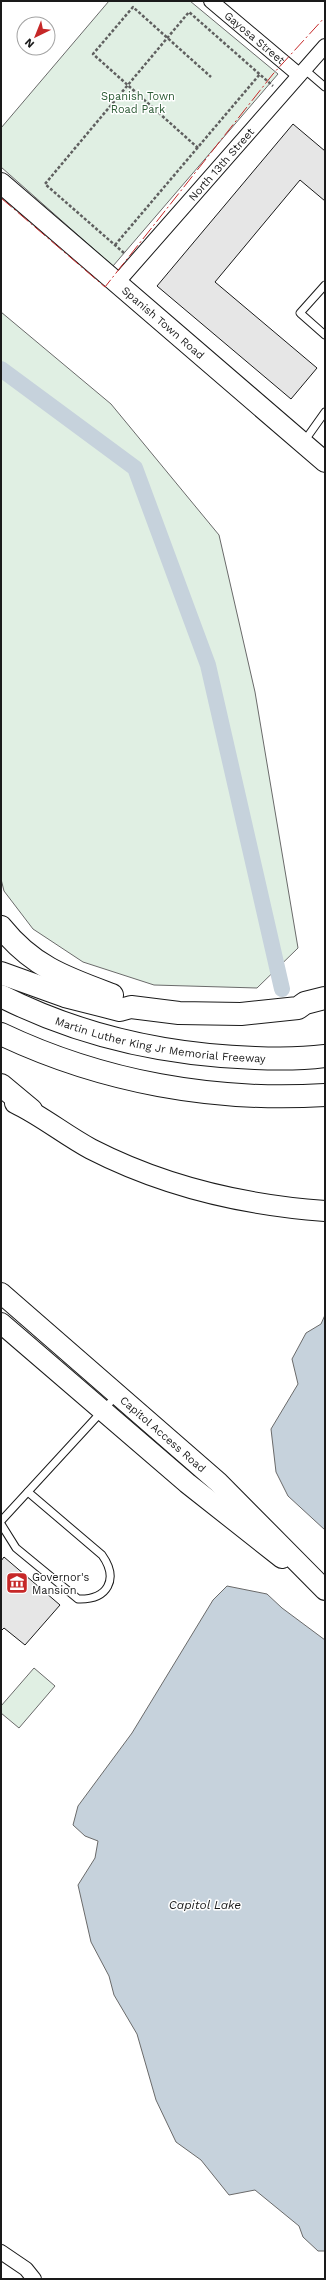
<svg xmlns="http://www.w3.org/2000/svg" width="326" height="2280" font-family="'Work Sans',sans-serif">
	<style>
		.green { fill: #e0efe3; stroke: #6a6a6a }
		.water { fill: #c6d2dc; stroke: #6a6a6a }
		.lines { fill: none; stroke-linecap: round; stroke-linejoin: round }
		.canal { stroke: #c6d2dc; stroke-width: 16 }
		.building { fill: #e6e6e6; stroke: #1a1a1a }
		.lane-casing { stroke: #1a1a1a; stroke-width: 9 }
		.street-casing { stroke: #1a1a1a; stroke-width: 16 }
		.secondary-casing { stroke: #1a1a1a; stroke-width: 22 }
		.highway-casing { stroke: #1a1a1a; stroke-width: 24 }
		.path { stroke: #5f5f5f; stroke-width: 2.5; stroke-dasharray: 3 2; stroke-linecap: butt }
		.lane { stroke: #fff; stroke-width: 7 }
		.street { stroke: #fff; stroke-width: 14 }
		.secondary { stroke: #fff; stroke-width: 20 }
		.highway { stroke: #fff; stroke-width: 22 }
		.power { stroke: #c62828; stroke-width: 1; stroke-dasharray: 14 3 2 3; stroke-linecap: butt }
		.labels { text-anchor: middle; stroke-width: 3; stroke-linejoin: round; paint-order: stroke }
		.street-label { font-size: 11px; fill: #1a1a1a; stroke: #fff }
		.park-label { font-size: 11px; fill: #2b5a34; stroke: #fff }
		.poi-label { font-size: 11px; fill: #1a1a1a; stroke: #fff; text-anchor: start }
		.water-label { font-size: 12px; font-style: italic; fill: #1a1a1a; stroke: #fff }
	</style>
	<rect width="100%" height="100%" fill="#fff"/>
	<g class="green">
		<polygon points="109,1 190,1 278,74 113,266 1,167 1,128"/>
		<polygon points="1,312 111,404 219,535 255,692 298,948 257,988 154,985 83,962 33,929 4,891 1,879"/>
		<polygon points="34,1668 55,1686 19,1728 1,1713 1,1706"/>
	</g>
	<g class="water">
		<polygon points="325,1315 325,1530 288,1496 276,1472 271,1429 298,1384 292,1359 306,1333 321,1324"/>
		<polygon points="227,1586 267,1594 282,1608 325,1640 325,2251 318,2251 303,2237 299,2226 255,2190 229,2195 201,2160 176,2142 156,2100 137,2034 114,1995 109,1976 91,1942 78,1885 95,1858 98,1841 85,1836 73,1825 78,1806 132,1733 213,1600"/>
	</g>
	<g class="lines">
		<polyline class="canal" points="1,369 135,468 208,665 282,989"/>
	</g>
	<g class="building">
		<polygon points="293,124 325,151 325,201 300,180 215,282 317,368 291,399 157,286"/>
		<polygon points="4,1557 60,1605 25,1645 4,1628 1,1631 1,1561"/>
	</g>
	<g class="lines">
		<g class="lane-casing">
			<g id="lane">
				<polyline points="304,69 325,87"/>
				<polyline points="325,285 300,313 325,335"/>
				<polyline points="303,443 325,412"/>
				<polyline points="1,1521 116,1396"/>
				<path d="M 1,1524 L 16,1548 L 78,1599 C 108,1600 119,1579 102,1555 L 28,1492"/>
			</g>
		</g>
		<g class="street-casing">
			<g id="street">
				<path id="s1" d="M 211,1 L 299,75"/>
				<path id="s2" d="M 117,283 L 325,46"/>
				<polyline points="1,2252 26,2269 34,2279"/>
			</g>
		</g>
		<g class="secondary-casing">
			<g id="secondary">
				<path id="s3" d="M 1,183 L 325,462"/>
				<path d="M 15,1103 C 42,1116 65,1135 91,1149 C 165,1187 243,1205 325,1211"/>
				<path id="s4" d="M 1,1293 L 218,1482 L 325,1590"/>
				<polyline points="1,1323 187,1483 282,1558"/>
			</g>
		</g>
		<g class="highway-casing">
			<g id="highway">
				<path d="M 1,927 C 33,967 66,978 112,995"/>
				<polyline points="1,973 65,996 120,1010 131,1007 179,1013 241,1014 298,1008 305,1003 325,998"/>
				<path id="s5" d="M 1,996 C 80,1036 167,1055 255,1058 C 278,1059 302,1059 325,1056"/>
				<path d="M 1,1034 C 102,1082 214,1102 325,1095"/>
				<polyline points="1,1085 31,1110"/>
			</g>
		</g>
		<g class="path">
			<polyline points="198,148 93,54 133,7 211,77"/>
			<polyline points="115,245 260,74"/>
			<polyline points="124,253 45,184 189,12 273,86"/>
		</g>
		<use href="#lane" class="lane"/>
		<use href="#street" class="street"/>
		<use href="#secondary" class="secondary"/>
		<use href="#highway" class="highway"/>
		<polyline class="power" points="1,198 105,287 273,74 325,17"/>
	</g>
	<defs>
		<g id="museum-square" transform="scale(1.15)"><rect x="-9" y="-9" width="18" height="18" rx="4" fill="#c62828" stroke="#fff"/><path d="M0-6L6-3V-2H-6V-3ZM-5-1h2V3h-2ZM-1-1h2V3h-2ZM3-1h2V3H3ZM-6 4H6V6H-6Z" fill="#fff"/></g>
	</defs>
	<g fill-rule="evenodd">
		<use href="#museum-square" x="17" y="1583"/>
	</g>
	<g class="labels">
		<g class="street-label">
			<text dy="4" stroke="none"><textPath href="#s1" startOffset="57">Gayosa Street</textPath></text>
			<text dy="4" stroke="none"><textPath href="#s2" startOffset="158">North 13th Street</textPath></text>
			<text dy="4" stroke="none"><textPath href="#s3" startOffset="214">Spanish Town Road</textPath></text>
			<text dy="4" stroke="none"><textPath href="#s5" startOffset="167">Martin Luther King Jr Memorial Freeway</textPath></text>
			<text dy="4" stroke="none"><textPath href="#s4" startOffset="215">Capitol Access Road</textPath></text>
		</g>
		<g class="park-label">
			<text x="138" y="100">Spanish Town<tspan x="138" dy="13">Road Park</tspan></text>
		</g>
		<g class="poi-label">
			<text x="32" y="1581">Governor's<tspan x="32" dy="13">Mansion</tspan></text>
		</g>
		<g class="water-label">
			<text x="205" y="1909">Capitol Lake</text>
		</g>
	</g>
	<rect width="326" height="2280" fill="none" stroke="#1a1a1a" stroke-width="4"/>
	<g transform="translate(36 36) rotate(223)"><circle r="19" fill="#ffffff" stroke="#a3a3a3"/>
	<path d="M0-3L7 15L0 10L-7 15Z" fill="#c62828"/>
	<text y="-6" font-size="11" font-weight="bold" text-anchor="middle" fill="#1a1a1a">N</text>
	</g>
</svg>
